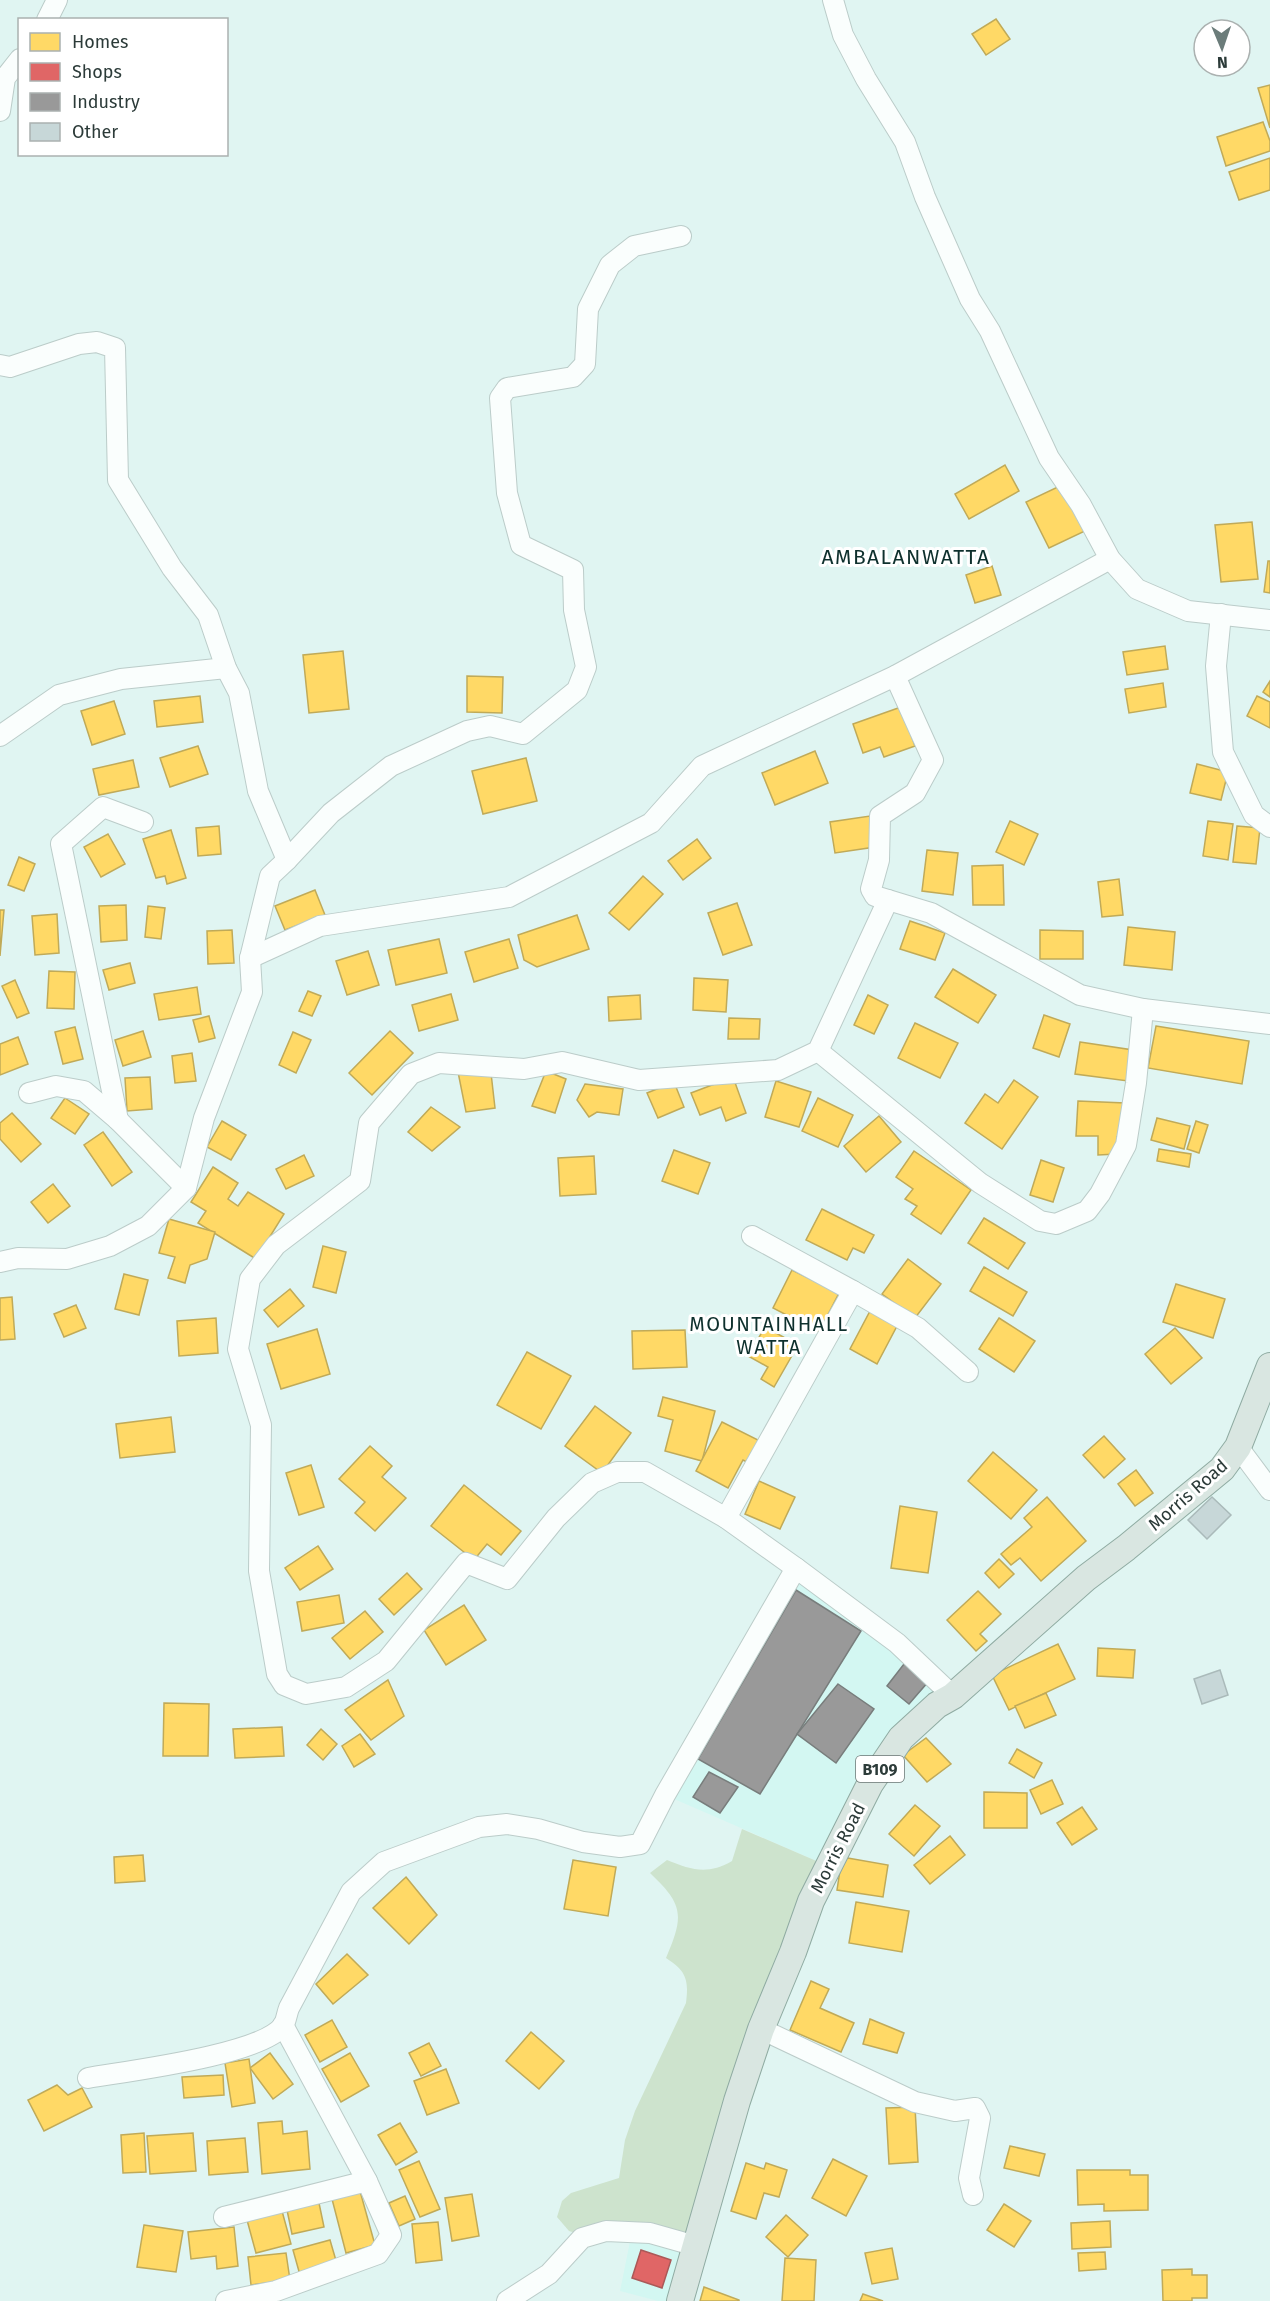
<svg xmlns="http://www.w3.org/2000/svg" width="1270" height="2301" font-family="'Fira Sans',sans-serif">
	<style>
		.built { fill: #d3f7f2 }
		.green { fill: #cde3cd }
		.homes { fill: #ffd966; stroke: #c0aa58; stroke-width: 1.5 }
		.shops { fill: #e06666; stroke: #aa5958; stroke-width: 1.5 }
		.industry { fill: #999; stroke: #787d7c; stroke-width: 1.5 }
		.building { fill: #c7d7d8; stroke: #aababa; stroke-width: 1.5 }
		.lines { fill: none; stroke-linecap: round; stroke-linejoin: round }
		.minor-casing { stroke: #bbccc9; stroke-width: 22 }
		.major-casing { stroke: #8faba2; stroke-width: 28 }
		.minor { stroke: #fafefd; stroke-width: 20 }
		.major { stroke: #d9e6e1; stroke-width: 26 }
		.labels { text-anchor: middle; stroke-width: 6; stroke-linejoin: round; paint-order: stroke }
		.shield { fill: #fff; stroke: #6b7674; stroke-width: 1.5 }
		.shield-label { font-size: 16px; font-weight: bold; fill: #2c3b39 }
		.street-label { font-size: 18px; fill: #2c3b39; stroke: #fff }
		.neighbourhood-label { font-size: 20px; letter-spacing: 1.5px; fill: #0e302d; stroke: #fff }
		.quarter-label { font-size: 21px; letter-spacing: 1.5px; fill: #0e302d; stroke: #fff }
	</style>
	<rect width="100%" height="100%" fill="#e0f5f2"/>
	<g class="built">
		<polygon points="796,1568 953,1696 937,1705 828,1866 665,1795"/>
		<polygon points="632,2231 699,2237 680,2301 658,2301 620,2291"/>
	</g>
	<path class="green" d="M 742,1829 L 828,1866 L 699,2237 L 585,2236 L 569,2231 L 557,2217 L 562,2201 L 571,2193 L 619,2178 L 625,2140 L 635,2111 L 686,2003 C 689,1979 686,1971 666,1958 C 684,1916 684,1905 650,1873 L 667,1860 C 691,1870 708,1875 732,1861 Z"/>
	<g class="homes">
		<polygon points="996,19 1010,39 986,55 972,34"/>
		<polygon points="1270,85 1270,128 1258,88"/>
		<polygon points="1263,122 1270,141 1270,151 1226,166 1217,137"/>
		<polygon points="1270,158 1270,190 1239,200 1229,172"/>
		<polygon points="1005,465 1019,491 969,519 955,494"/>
		<polygon points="1062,485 1085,531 1049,548 1026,502"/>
		<polygon points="1252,522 1258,579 1221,582 1215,525"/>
		<polygon points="1268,561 1270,561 1270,593 1264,592"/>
		<polygon points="992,566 1001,595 975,603 966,575"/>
		<polygon points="1165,646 1168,669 1127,675 1123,652"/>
		<polygon points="343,651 349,709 309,713 303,655"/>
		<polygon points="467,676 503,677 502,713 467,712"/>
		<polygon points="1270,681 1270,697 1263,692"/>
		<polygon points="1163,683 1166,707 1129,713 1125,689"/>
		<polygon points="200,696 203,722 157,727 154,701"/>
		<polygon points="1257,696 1270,702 1270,728 1247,716"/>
		<polygon points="114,701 125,734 92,745 81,711"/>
		<polygon points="901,707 915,746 884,757 880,747 863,753 853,724"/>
		<polygon points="198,746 208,774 170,787 160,758"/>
		<polygon points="815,751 828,783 775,805 762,773"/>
		<polygon points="526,758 537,801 483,814 472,771"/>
		<polygon points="133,760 139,787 99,795 93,769"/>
		<polygon points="1197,764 1228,772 1221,800 1190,793"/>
		<polygon points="870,816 875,847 835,853 830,822"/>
		<polygon points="1010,821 1038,834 1024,865 996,852"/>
		<polygon points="1208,821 1233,824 1228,860 1203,856"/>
		<polygon points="219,826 221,854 198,856 196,828"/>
		<polygon points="1237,826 1260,828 1256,864 1233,862"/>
		<polygon points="171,830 186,878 167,884 165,876 156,878 143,839"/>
		<polygon points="108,834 125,864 101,877 84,847"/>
		<polygon points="697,839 711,858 683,880 668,861"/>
		<polygon points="927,850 958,853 953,895 922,891"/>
		<polygon points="19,857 35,864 24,891 8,885"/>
		<polygon points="1003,865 1004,905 973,905 972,866"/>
		<polygon points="643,876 663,894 629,930 609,913"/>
		<polygon points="1119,879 1123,915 1102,917 1098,882"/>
		<polygon points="315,890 325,915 285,930 275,906"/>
		<polygon points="737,903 752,945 723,955 708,913"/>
		<polygon points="126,905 127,940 101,942 99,906"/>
		<polygon points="148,906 165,908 161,939 145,937"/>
		<polygon points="0,910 4,910 0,956"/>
		<polygon points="57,914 59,953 35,955 32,916"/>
		<polygon points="577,915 589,949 537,967 524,960 518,935"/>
		<polygon points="910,921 945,933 935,960 900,949"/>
		<polygon points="1128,927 1175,932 1172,970 1124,965"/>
		<polygon points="232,930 234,963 208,964 207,931"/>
		<polygon points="1040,930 1083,931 1083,959 1040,959"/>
		<polygon points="439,939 447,973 396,985 388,950"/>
		<polygon points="509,939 518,968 474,982 465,952"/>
		<polygon points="368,951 379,985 347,995 336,961"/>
		<polygon points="130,963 135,983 109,990 103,970"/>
		<polygon points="953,969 996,995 978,1023 935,997"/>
		<polygon points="49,971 75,972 74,1009 47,1008"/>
		<polygon points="694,978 728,980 726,1012 693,1010"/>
		<polygon points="15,980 29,1013 17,1018 2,986"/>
		<polygon points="197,987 201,1014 159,1020 154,994"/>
		<polygon points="308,991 321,996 312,1016 299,1011"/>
		<polygon points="451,994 458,1020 419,1031 412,1005"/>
		<polygon points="640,995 641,1019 609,1021 608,997"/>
		<polygon points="868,995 888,1005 874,1034 854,1025"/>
		<polygon points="1044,1015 1070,1024 1059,1057 1033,1048"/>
		<polygon points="209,1016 215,1038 199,1042 193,1020"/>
		<polygon points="729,1018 760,1019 759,1039 728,1039"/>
		<polygon points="915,1023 958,1043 940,1078 898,1058"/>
		<polygon points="1156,1026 1249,1041 1242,1084 1148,1068"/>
		<polygon points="75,1027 83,1059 63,1064 55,1032"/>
		<polygon points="143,1031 151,1057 123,1066 115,1040"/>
		<polygon points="390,1031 413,1053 372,1095 349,1073"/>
		<polygon points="293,1032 311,1040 296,1073 279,1065"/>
		<polygon points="18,1037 28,1064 0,1075 0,1044"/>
		<polygon points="1080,1042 1133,1050 1128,1081 1075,1074"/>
		<polygon points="192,1053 196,1081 175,1083 172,1056"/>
		<polygon points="546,1071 566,1079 555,1113 532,1106"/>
		<polygon points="458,1072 491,1073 495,1108 466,1112"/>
		<polygon points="150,1077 152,1109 127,1111 125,1078"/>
		<polygon points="733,1077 746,1113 726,1121 721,1107 700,1115 691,1093"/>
		<polygon points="1014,1080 1038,1097 1002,1149 965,1123 985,1094 998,1103"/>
		<polygon points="776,1081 811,1092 799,1127 765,1117"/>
		<polygon points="674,1082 684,1107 658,1118 647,1093"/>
		<polygon points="585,1084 623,1089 619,1115 597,1112 589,1117 577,1100"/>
		<polygon points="65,1098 89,1114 75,1134 51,1118"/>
		<polygon points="818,1098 853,1115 838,1147 802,1131"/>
		<polygon points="1078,1101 1125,1103 1123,1138 1117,1137 1117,1154 1098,1155 1098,1136 1076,1136"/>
		<polygon points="431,1107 460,1127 432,1151 408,1132"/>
		<polygon points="12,1113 41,1144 21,1162 0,1139 0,1123"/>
		<polygon points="879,1116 901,1142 866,1172 844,1146"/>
		<polygon points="1157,1118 1190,1126 1184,1149 1151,1140"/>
		<polygon points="222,1121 246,1135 231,1160 207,1147"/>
		<polygon points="1196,1121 1208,1125 1199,1153 1187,1149"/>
		<polygon points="103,1132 132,1172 112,1186 84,1145"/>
		<polygon points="1159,1149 1191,1154 1189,1167 1157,1161"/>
		<polygon points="674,1150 710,1163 698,1194 662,1181"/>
		<polygon points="914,1151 971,1190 941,1234 911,1214 917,1206 905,1199 913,1189 896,1177"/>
		<polygon points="304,1155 314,1176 286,1189 276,1169"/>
		<polygon points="594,1156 596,1194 560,1196 558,1158"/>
		<polygon points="1041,1160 1064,1168 1053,1202 1030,1195"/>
		<polygon points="213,1167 238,1183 228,1199 238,1206 248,1192 284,1214 256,1259 198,1223 206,1211 191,1202"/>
		<polygon points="53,1184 70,1206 48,1223 31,1202"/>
		<polygon points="822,1209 874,1235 864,1253 853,1248 847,1260 806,1240"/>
		<polygon points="984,1218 1025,1243 1008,1269 968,1243"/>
		<polygon points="169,1219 215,1232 207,1259 190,1265 185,1283 168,1278 175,1257 159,1253"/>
		<polygon points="323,1246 346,1252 336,1293 313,1287"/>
		<polygon points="908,1259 941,1284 915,1318 882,1294"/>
		<polygon points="984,1267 1027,1292 1013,1316 970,1291"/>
		<polygon points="792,1270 839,1293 819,1332 773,1308"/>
		<polygon points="124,1274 148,1280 139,1315 115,1309"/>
		<polygon points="1176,1284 1225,1299 1213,1338 1163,1322"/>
		<polygon points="290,1289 304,1306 278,1327 264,1310"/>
		<polygon points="12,1297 15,1339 0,1340 0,1298"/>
		<polygon points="76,1305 86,1328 64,1337 54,1314"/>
		<polygon points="870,1311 897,1326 877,1364 850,1349"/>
		<polygon points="216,1318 218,1353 179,1356 177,1321"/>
		<polygon points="999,1318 1035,1341 1014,1372 979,1349"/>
		<polygon points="765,1327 798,1345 774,1387 761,1379 768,1367 748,1356"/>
		<polygon points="1175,1328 1202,1358 1171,1384 1145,1354"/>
		<polygon points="317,1329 330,1374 281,1389 267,1344"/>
		<polygon points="685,1330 687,1367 633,1369 632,1331"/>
		<polygon points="527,1352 571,1376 541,1429 497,1405"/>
		<polygon points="663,1397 715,1411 702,1461 665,1451 673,1420 658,1416"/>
		<polygon points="595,1406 631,1433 602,1473 565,1446"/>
		<polygon points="171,1417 175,1452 120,1458 116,1424"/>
		<polygon points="722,1422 764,1443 753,1465 743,1460 728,1488 696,1471"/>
		<polygon points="1104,1436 1125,1459 1104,1478 1083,1455"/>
		<polygon points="370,1446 392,1466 382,1477 406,1498 375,1531 355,1513 365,1502 339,1479"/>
		<polygon points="993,1452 1037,1490 1011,1519 968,1481"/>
		<polygon points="311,1465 324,1507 299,1515 286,1473"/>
		<polygon points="1136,1470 1153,1493 1135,1506 1118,1484"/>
		<polygon points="759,1481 795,1497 780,1529 745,1514"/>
		<polygon points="464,1485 521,1531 501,1555 487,1544 474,1560 431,1526"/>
		<polygon points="1047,1497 1086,1541 1041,1581 1020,1558 1011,1565 1001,1554 1032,1527 1024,1518"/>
		<polygon points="900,1506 937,1512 928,1573 891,1568"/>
		<polygon points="318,1546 333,1569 300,1590 285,1568"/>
		<polygon points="999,1559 1014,1574 999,1588 985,1573"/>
		<polygon points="407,1573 422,1589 394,1615 379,1599"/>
		<polygon points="978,1591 1001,1614 980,1634 987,1641 976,1651 947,1620"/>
		<polygon points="339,1595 344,1623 302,1631 297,1602"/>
		<polygon points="464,1605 486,1640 446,1665 424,1630"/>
		<polygon points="365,1611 383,1632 350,1659 332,1638"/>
		<polygon points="1058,1644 1075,1679 1009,1710 992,1675"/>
		<polygon points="1098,1648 1135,1650 1133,1678 1097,1676"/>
		<polygon points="388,1680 404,1716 371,1740 345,1710"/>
		<polygon points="1046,1693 1056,1715 1025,1728 1015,1706"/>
		<polygon points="164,1703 209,1704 208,1756 163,1756"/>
		<polygon points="282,1727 284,1756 235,1758 233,1729"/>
		<polygon points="321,1729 337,1744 323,1760 307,1745"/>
		<polygon points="360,1734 375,1754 354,1767 342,1746"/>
		<polygon points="926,1738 951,1764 927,1782 903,1755"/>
		<polygon points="1017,1749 1042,1763 1034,1778 1009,1763"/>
		<polygon points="1052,1780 1063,1804 1041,1814 1030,1790"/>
		<polygon points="984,1792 1027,1793 1027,1828 984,1828"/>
		<polygon points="915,1805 940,1826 914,1856 889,1834"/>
		<polygon points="1082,1807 1097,1829 1072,1845 1057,1823"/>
		<polygon points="950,1836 965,1855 930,1884 914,1865"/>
		<polygon points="143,1855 145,1881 115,1883 114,1857"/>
		<polygon points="842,1857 888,1865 883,1897 837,1890"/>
		<polygon points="573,1860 616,1867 608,1916 564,1909"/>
		<polygon points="406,1877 437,1915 409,1944 373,1908"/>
		<polygon points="856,1902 909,1911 902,1952 849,1943"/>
		<polygon points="347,1954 368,1975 333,2004 316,1984"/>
		<polygon points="811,1981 829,1989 820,2008 854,2023 841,2052 790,2030"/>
		<polygon points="870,2019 904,2033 897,2053 863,2044"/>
		<polygon points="332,2020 347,2047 320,2062 305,2035"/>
		<polygon points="531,2032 564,2061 539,2089 506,2061"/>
		<polygon points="429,2043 441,2066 421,2076 409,2053"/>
		<polygon points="270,2053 293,2084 273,2099 250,2068"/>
		<polygon points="350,2053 369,2086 341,2102 322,2069"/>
		<polygon points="249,2059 255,2103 232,2107 225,2063"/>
		<polygon points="446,2069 459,2103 427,2115 414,2081"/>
		<polygon points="223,2075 224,2095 184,2098 182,2077"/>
		<polygon points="57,2085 68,2095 82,2088 92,2107 44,2131 28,2100"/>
		<polygon points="915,2107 918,2162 889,2164 886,2108"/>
		<polygon points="282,2121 283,2134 307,2131 310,2169 262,2174 258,2123"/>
		<polygon points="400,2123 417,2152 396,2165 378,2135"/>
		<polygon points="144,2133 146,2172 123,2173 121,2135"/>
		<polygon points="193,2133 196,2171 150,2174 147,2136"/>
		<polygon points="245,2138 248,2172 209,2175 207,2141"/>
		<polygon points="1010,2146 1045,2154 1039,2176 1004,2168"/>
		<polygon points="833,2159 867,2176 846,2216 812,2198"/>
		<polygon points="419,2161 440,2209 420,2217 399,2170"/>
		<polygon points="746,2163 764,2169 766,2163 787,2170 779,2197 764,2193 756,2219 731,2211"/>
		<polygon points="1077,2170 1130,2170 1130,2175 1148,2175 1148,2210 1104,2211 1104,2204 1078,2205"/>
		<polygon points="360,2191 375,2245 346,2253 332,2199"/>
		<polygon points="472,2194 479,2236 452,2241 445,2198"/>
		<polygon points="405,2196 415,2219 399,2226 389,2203"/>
		<polygon points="319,2203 324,2227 292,2234 287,2210"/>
		<polygon points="1004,2204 1031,2221 1014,2247 987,2230"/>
		<polygon points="282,2211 291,2244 256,2253 247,2220"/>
		<polygon points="786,2215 808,2235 788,2257 766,2237"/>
		<polygon points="1110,2221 1111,2247 1072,2249 1071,2223"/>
		<polygon points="438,2222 442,2260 416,2263 412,2224"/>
		<polygon points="144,2225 183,2231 176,2272 137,2267"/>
		<polygon points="234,2227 238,2266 217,2269 216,2256 191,2259 188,2232"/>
		<polygon points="330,2240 337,2264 300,2275 293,2250"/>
		<polygon points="892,2248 898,2279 872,2284 865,2253"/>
		<polygon points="1105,2252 1106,2269 1079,2271 1078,2253"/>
		<polygon points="286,2253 290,2280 251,2285 248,2257"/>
		<polygon points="785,2258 816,2260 814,2301 782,2301"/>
		<polygon points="1192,2269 1192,2275 1207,2275 1207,2298 1192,2298 1192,2301 1163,2301 1162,2270"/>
		<polygon points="704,2287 739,2300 739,2301 700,2301"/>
		<polygon points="863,2294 883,2301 860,2301"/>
	</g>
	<polygon class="shops" points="641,2250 671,2260 662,2288 632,2278"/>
	<g class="industry">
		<polygon points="796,1590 861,1631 760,1794 698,1759"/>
		<polygon points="904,1664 928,1682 909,1704 887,1686"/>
		<polygon points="838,1684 874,1709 836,1763 797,1734"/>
		<polygon points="709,1772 738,1787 720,1813 693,1797"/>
	</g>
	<g class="building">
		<polygon points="1212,1497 1231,1515 1207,1539 1188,1520"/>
		<polygon points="1220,1670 1228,1695 1202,1704 1194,1679"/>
	</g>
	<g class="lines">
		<g class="minor-casing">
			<g id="minor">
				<polyline points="833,0 843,35 866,79 905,142 925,197 970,299 990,331 1049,458 1081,505 1110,559 1137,589 1188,611 1270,620"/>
				<polyline points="47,20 57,0"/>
				<polyline points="0,111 5,78 20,59"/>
				<polyline points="0,365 10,367 79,344 97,342 115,348 118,480 172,568 208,615 226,668 239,693 258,791 287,860 270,876 250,958 252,992 204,1118 186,1188 148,1226 110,1246 67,1259 18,1258 0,1262"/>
				<polyline points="1221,614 1216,666 1223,752 1254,815 1270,827"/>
				<polyline points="895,676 933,760 915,793 880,816 879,860 871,889 875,896 931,913 1080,995 1143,1009 1270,1024"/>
				<polyline points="0,736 59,695 121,679 226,668"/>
				<polyline points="287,860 331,813 391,766 467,731 490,726 523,734 577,690 586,667 574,610 573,570 521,545 507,493 500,398 507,388 573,377 585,364 588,309 610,265 634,246 681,236"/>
				<polyline points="888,900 818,1051 778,1070 639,1080 562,1062 524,1069 439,1063 411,1074 369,1123 360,1181 276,1245 250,1279 238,1349 261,1425 259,1571 277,1674 284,1685 306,1694 346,1687 386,1661 466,1563 507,1579 556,1518 592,1483 617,1472 645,1472 726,1518 796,1568 897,1643 953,1696"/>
				<polyline points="250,958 320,926 509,897 651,823 702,766 895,676 1110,559"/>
				<polyline points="818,1051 980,1183 1040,1221 1056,1224 1087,1211 1100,1194 1126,1145 1136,1083 1143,1009"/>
				<polyline points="29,1093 56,1086 84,1091 118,1120 186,1188"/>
				<polyline points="118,1120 61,844 103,807 143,822"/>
				<polyline points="853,1291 918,1328 968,1372"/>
				<polyline points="1238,1447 1270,1490"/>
				<polyline points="726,1518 853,1291 752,1236"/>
				<polyline points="761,2029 915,2102 955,2111 975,2108 980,2118 969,2178 973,2195"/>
				<path d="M 88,2078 C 128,2071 260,2055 283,2026 C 286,2022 287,2013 289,2008 L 351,1892 L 384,1862 L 479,1827 L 507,1824 L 538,1829 L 583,1842 L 620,1847 L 640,1844 L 665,1795 L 796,1568"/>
				<polyline points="224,2217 367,2181"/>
				<polyline points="226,2301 276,2291 378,2254 391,2235 367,2181 283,2025"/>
				<polyline points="507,2301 549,2274 582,2238 606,2231 650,2233 696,2246"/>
			</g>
		</g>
		<g class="major-casing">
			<polyline id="major" points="680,2301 737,2101 761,2029 793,1952 811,1901 870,1784 901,1738 937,1705 953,1696 1086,1578 1126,1548 1222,1469 1238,1447 1270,1366"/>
		</g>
		<use href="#minor" class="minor"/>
		<use href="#major" class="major"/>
	</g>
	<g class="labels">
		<rect class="shield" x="856" y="1756" width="48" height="26" rx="4.5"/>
		<g class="shield-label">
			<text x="880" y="1775">B109</text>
		</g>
		<g class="street-label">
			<text transform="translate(1188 1495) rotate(-41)" y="6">Morris Road</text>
			<text transform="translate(838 1848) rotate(-63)" y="6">Morris Road</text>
		</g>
		<g class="neighbourhood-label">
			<text x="769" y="1331">MOUNTAINHALL<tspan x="769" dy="23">WATTA</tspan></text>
		</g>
		<g class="quarter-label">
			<text x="906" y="564">AMBALANWATTA</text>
		</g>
	</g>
	<rect x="18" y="18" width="210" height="138" fill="#ffffff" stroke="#abb1b0" stroke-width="1.5"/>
	<rect x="30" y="33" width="30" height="18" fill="#ffd966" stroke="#abb1b0" stroke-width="1.5"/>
	<text x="72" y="48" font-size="18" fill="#2c3b39">Homes</text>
	<rect x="30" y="63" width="30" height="18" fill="#e06666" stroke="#abb1b0" stroke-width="1.5"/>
	<text x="72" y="78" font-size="18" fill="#2c3b39">Shops</text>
	<rect x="30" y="93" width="30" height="18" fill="#999999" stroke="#abb1b0" stroke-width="1.5"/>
	<text x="72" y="108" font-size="18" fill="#2c3b39">Industry</text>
	<rect x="30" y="123" width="30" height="18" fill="#c7d7d8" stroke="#abb1b0" stroke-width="1.5"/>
	<text x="72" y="138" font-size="18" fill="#2c3b39">Other</text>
	<g transform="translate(1222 48) rotate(178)"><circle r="28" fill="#ffffff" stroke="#abb1b0" stroke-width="1.5"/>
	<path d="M0-4.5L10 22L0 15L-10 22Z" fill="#6b7c7a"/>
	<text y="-9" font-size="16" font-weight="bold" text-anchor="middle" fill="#2c3b39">N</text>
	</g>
</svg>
